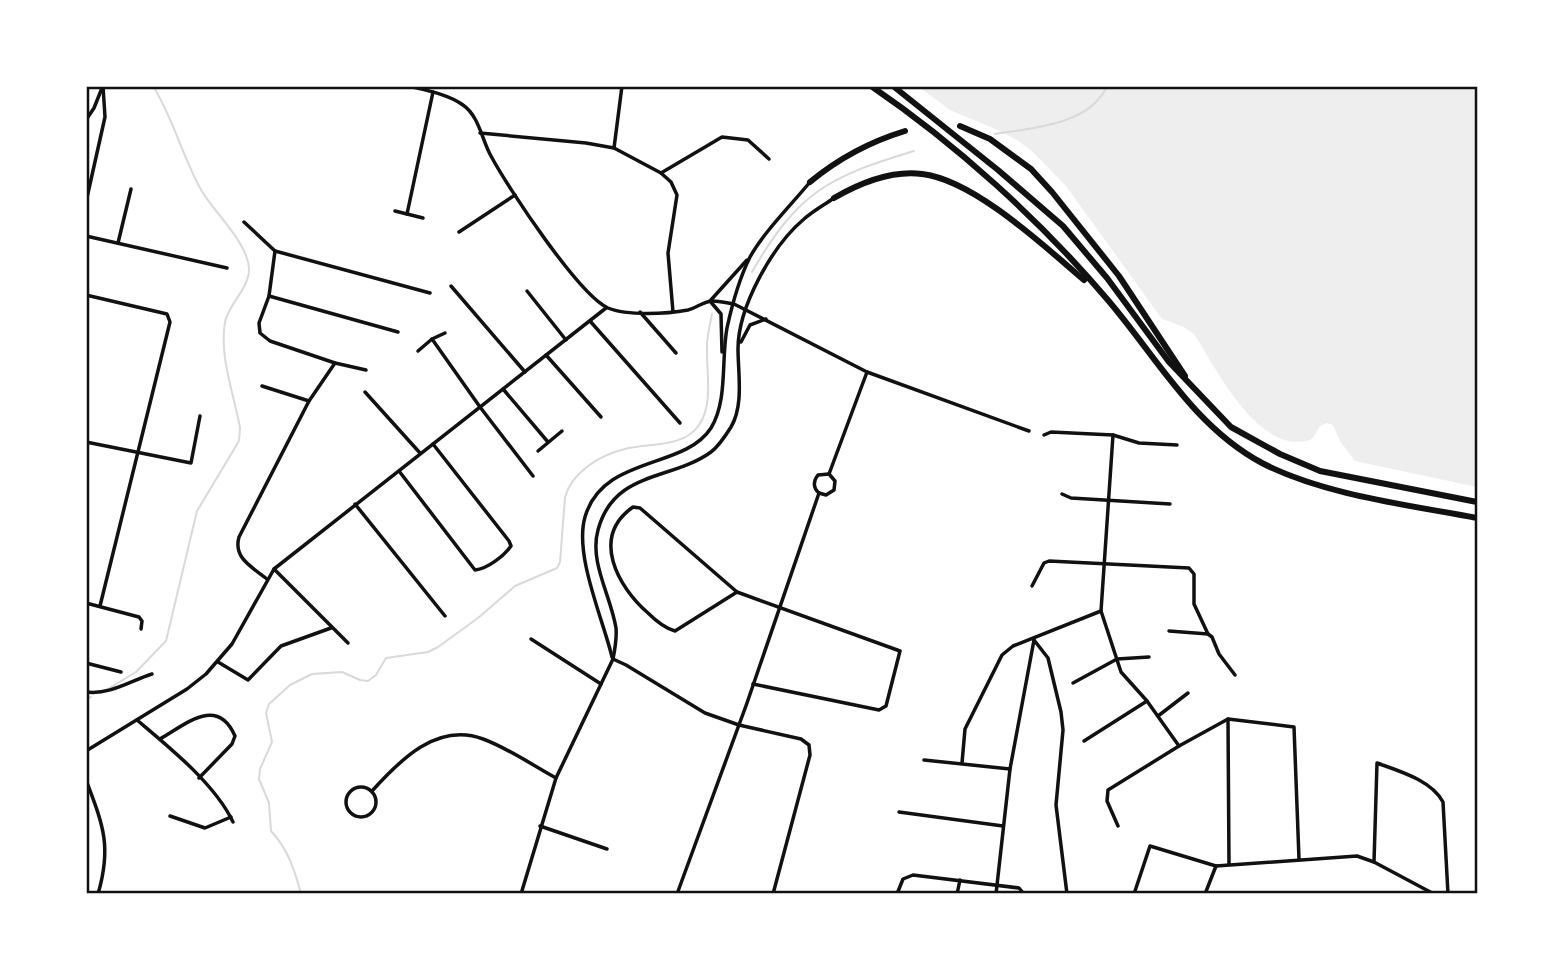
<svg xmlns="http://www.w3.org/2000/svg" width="1563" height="980" font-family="Poppins,sans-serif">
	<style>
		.green { fill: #eee }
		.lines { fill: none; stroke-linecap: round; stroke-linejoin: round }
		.stream { stroke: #d9d9d9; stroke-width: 2 }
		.minor { stroke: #111; stroke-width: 3.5 }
		.tertiary { stroke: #111; stroke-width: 3.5 }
		.motorway { stroke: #111; stroke-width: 6 }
		.neatline { fill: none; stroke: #111; stroke-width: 2.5 }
	</style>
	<rect width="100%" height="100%" fill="#fff"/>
	<path class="green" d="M 918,86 L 1477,86 L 1477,487 L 1355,461 L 1340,441 L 1333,425 L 1327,423 L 1320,426 L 1312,439 C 1260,459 1216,368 1194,334 L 1184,327 L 1162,319 L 1066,186 L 1033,152 L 1017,140 L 1000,131 L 950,110 Z"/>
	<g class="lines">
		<g class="stream">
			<path d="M 995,134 C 1032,128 1090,125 1107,86"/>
			<path d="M 752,272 C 798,192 828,177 914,151"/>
			<path d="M 106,690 L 136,672 L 166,641 L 197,511 L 239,441 L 240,428 C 234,394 219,357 225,322 C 229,303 249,289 249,269 C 248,242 213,212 200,188 C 182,155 173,118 153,86"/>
			<polyline points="86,699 91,697"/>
			<path d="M 301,894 C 295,871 288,849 271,831 L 269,803 L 259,779 L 260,769 L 272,742 L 266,713 L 269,704 L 290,685 L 312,674 L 342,672 L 360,680 L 368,681 L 376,675 L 386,658 L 428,652 L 438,647 L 478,618 L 515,586 L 557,568 L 560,562 L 565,497 C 572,472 600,455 625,449 C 648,443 684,448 699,425 C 714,403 706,371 707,346 C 707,335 710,325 712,314"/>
		</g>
		<g class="minor">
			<path d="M 408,86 C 425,90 448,94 463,105 C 479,116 482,140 491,156 C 508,188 579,295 608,308 C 627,316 667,314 688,310 C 696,308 704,301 713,301 C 719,301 727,303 734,304 L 867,372 L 1029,431"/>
			<polyline points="86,120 94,108 102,88"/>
			<polyline points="480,133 586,143 614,148 661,173 671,182 677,195 668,253 673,312"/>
			<polyline points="614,148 622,86"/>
			<polyline points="661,173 722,137 748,140 769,159"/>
			<polyline points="86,202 105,117 103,86"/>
			<polyline points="395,211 423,218"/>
			<polyline points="407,214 433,92"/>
			<polyline points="244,222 275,251 430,293"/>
			<polyline points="459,232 515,195"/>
			<polyline points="86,236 227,268"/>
			<polyline points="118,243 131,189"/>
			<polyline points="451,286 525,372"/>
			<polyline points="527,291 566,340"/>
			<polyline points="86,295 167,314 170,322 100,606"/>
			<polyline points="269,296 398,332"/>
			<polyline points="640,312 676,353"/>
			<polyline points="590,321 680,423"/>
			<polyline points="432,339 480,407 533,476"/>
			<polyline points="418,351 432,339 445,333"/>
			<polyline points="546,355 601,417"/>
			<polyline points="335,363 366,370"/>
			<polyline points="262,386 309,401"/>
			<polyline points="503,389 548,442"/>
			<polyline points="365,392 420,453"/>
			<polyline points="1044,435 1051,432 1113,435 1139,443 1177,445"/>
			<polyline points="86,442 191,463 200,416"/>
			<polyline points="538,451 562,431"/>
			<path d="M 399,471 L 475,570 C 487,569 504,556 511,546 L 509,541 L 433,444"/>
			<polyline points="829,474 867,372"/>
			<polyline points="819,493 826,495 834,490 835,481 829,474"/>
			<polyline points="1062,494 1071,498 1170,504"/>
			<polyline points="355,504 445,616"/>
			<polyline points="274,569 348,643"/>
			<path d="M 267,579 C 252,567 233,558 239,537 L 309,401 L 335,363 L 270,341 L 260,333 L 259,323 L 269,296 L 275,251"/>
			<polyline points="1032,586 1044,563 1049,561 1189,568 1194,574 1194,604 1208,634 1169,631"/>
			<path d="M 737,592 L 675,631 C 664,628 656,621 648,613 C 618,587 590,537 633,507 L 640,508 L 737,592 L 900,651 L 886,706 L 879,710 L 753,684"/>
			<polyline points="86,603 139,617 142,621 141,629"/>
			<polyline points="1101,611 1121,672 1147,701 1179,746"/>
			<polyline points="1208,634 1212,637 1219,654 1235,675"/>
			<polyline points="531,639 601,684"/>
			<polyline points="1034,640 1048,658 1061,712 1063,730 1056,805 1067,894"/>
			<polyline points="613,659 626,665 705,713 739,725 801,739 809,745 810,755 773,894"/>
			<polyline points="218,662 248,680 281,646 331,628"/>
			<polyline points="86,663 121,672"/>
			<polyline points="1073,683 1117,659 1149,657"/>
			<path d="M 86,692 C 110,695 130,681 152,674"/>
			<polyline points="1158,716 1188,693"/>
			<polyline points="1228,719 1229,864"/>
			<path d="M 137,720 C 169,747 215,784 233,822"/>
			<path d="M 160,739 C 185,725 217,695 235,736 L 232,744 L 199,778"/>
			<polyline points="1084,741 1147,701"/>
			<polyline points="86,751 187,689 206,674 232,644 274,569 606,308"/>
			<polyline points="924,760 1010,769"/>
			<polyline points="962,763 965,729 1002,655 1013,646 1101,611 1113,435"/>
			<path d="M 86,780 C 103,825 112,846 98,894"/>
			<circle cx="361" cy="802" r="15"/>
			<path d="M 372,791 C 400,760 437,722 483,739 C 508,748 532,765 556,778"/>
			<polyline points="899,812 1003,826"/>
			<polyline points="170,816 205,828 231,817"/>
			<polyline points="540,826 607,849"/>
			<polyline points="1118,826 1107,801 1108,790 1179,746 1228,719 1294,727 1299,859"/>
			<path d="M 1374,862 L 1377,763 C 1399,771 1431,780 1443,802 L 1448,894"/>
			<path d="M 677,894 L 747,703 L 819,493 C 813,488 813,481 818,475 L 829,474"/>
			<polyline points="897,894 903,879 913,875 1019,888 1024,894"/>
			<polyline points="957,894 960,880"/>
			<polyline points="996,894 1010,769 1034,640"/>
			<polyline points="1134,894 1150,846 1216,866 1357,856 1374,862 1434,894"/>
			<polyline points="1205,894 1216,866"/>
		</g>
		<g class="tertiary">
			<polyline points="741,342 750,325 766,319"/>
			<polyline points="722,352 721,314 710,301 747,260"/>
			<path d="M 612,657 C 603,619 574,555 585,517 C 603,455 684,470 711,428 C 728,400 721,360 727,328 C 732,305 739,279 750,257 C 763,233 792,204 810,182"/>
			<path d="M 521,894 L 556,778 L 613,659 C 615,649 617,639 616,628 C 611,596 589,562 598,530 C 614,470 671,481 711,452 C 719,446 726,435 731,427 C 744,405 738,373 738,349 C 738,307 772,246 804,219 C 813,211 824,205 834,198"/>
		</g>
		<g class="motorway">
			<path d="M 871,86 C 956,144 1040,220 1107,299 C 1156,356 1193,426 1262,463 C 1324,495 1409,505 1477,518"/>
			<polyline points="893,86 998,170 1063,226 1107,278 1169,362 1231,427 1280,454 1320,471 1477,502"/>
			<polyline points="960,126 990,139 1031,169 1052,192 1119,276 1185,376"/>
			<path d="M 810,182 C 839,158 869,142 905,131"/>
			<path d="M 834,198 C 860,183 891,170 922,174 C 974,180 1044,246 1084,280"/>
		</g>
	</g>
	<rect width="1563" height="980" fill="none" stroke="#ffffff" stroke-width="175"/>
	<rect x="88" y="88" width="1388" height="804" class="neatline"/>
</svg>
